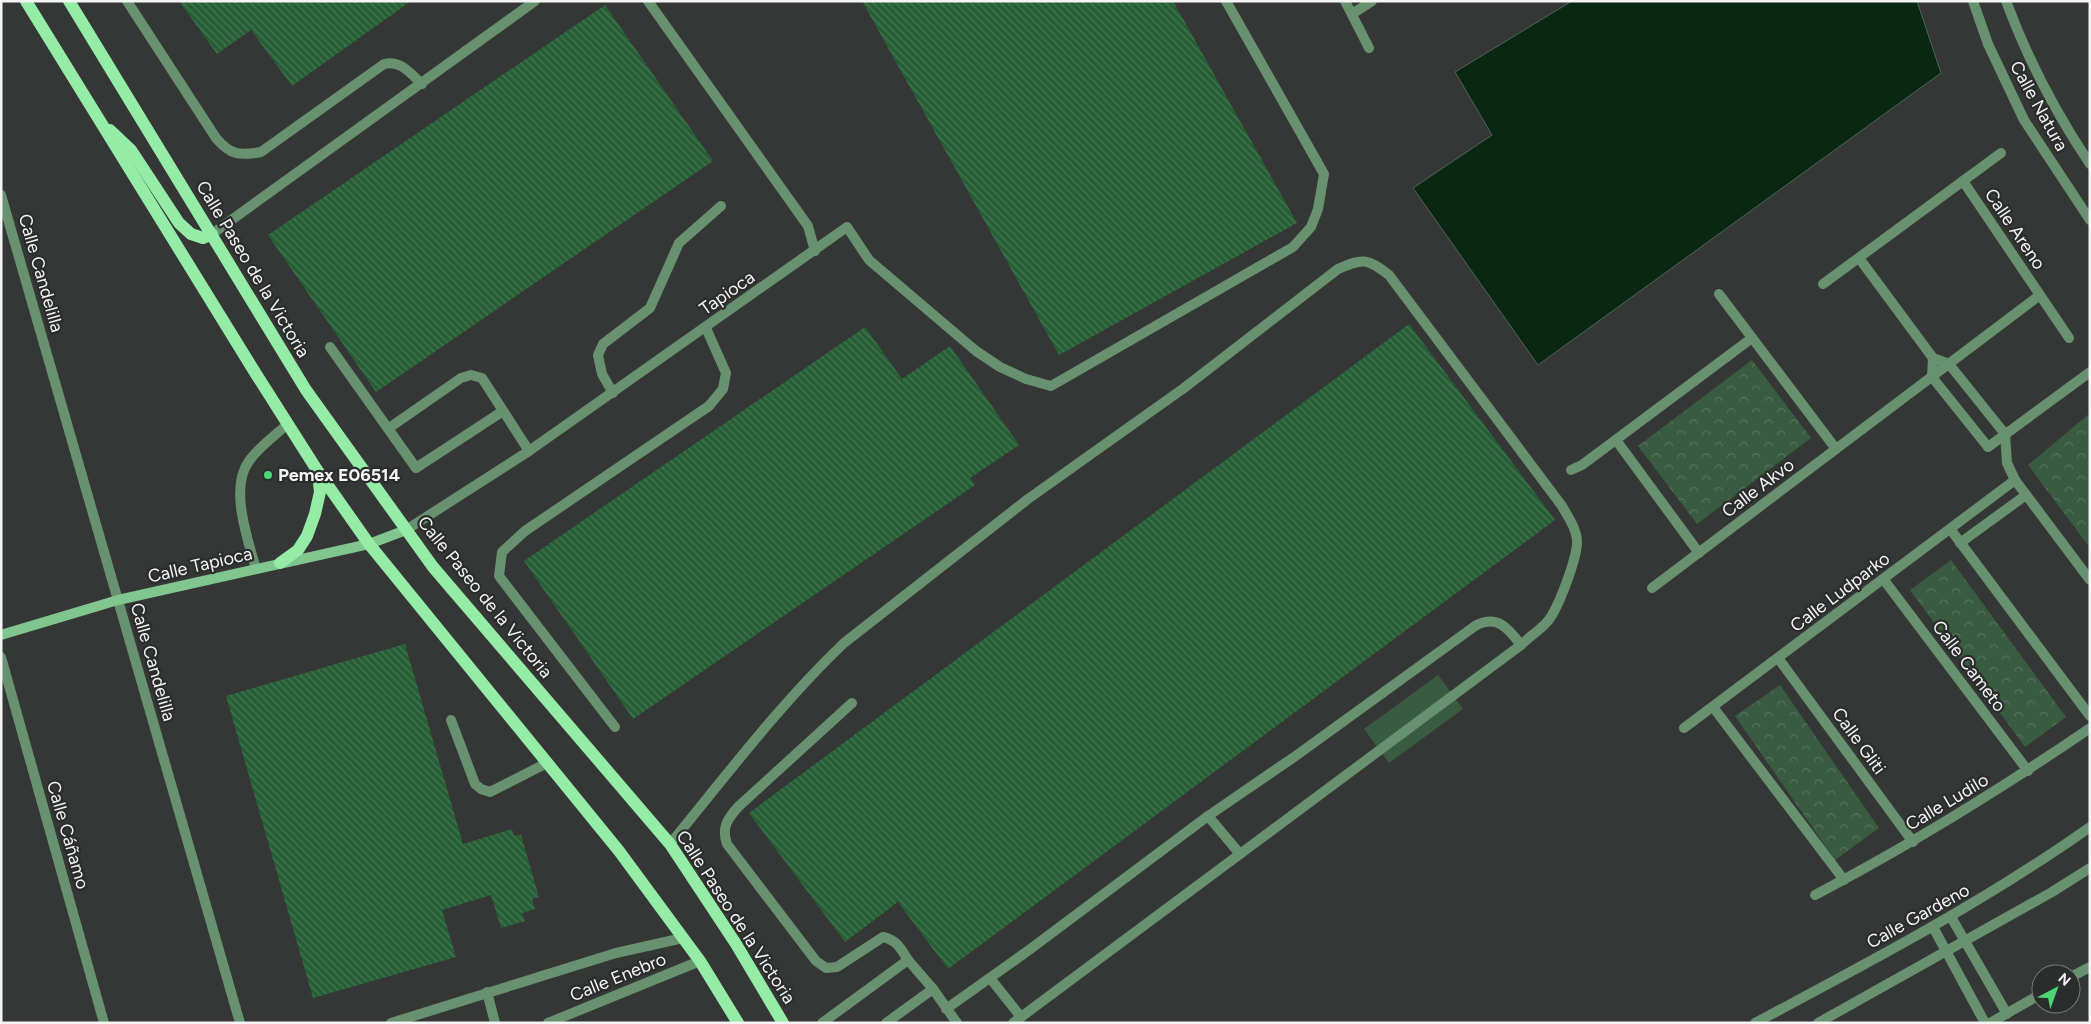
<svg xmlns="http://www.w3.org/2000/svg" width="2091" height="1024" font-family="Figtree,sans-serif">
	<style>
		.park { fill: url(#park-crowns) }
		.garden { fill: #395b40 }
		.water { fill: #092712; stroke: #4f6456 }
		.building { fill: url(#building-back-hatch) }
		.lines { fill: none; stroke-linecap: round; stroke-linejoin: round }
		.lane { stroke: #689170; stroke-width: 10 }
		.street { stroke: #689170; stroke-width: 10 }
		.secondary { stroke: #81c58f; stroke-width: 10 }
		.primary { stroke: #94eca7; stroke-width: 12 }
		.poi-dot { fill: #4dd676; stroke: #2a2d2b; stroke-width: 2 }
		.labels { text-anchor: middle; stroke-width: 4.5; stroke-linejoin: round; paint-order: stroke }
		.street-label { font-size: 18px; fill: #f3f4f3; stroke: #2a2d2b }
		.poi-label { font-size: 18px; font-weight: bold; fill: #f3f4f3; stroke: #2a2d2b; text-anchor: start }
	</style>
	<defs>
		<pattern id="park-crowns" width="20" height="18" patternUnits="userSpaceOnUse" patternTransform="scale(1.25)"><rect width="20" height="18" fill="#395b40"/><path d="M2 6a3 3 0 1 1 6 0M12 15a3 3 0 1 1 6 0" fill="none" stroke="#56735c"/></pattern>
		<pattern id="building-back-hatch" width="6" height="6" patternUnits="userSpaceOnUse" patternTransform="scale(1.25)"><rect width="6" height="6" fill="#265f35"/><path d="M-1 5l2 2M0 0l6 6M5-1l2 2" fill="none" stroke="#467753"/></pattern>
	</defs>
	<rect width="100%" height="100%" fill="#343735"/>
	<g class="park">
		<polygon points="1752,360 1811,438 1697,524 1638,446"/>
		<polygon points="2090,413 2090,548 2028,465"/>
		<polygon points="1951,560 2066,717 2025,747 1910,590"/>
		<polygon points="1780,685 1879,828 1835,860 1735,716"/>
	</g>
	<polygon class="garden" points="1438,675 1463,709 1389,763 1364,729"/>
	<polygon class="water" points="1572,1 1917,1 1941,73 1538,365 1413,188 1492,135 1455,72"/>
	<g class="building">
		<polygon points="179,1 411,1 292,86 251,30 217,54"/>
		<polygon points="862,1 1173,1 1297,223 1059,355"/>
		<polygon points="605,5 713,161 376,392 268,235"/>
		<polygon points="1409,324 1555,520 948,969 898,902 845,942 749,813"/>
		<polygon points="865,327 902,379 950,346 1019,445 970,478 975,485 633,719 524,561"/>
		<polygon points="405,644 463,844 512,829 514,836 521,835 539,897 532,899 535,909 522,913 525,921 501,928 491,895 442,910 456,957 313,998 226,696"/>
	</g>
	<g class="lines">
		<g class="lane">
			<path d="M 127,1 L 216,138 C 230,155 240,156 261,152 L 384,64 C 401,60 410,73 422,84"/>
			<polyline points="648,1 808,226 815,251"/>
			<polyline points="212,234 535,1"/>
			<polyline points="330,347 416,468 503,411"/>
			<polyline points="613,393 602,374 598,355 603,344 650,308 679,243 721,206"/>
			<polyline points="389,428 461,378 471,375 482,378 529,451"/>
			<polyline points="406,530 529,451 847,227 869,260 976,351 1000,367 1026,379 1051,386 1293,247 1311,227 1318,209 1324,174 1226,1"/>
			<path d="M 256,569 C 248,540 229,488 249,461 C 259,447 274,436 288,424"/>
			<path d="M 852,703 L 739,806 C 728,818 721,827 727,844 L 816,961 L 826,968 L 837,967 L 883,937 C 897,940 901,949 908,960"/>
			<polyline points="451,720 475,784 481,789 490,792 547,763"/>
			<polyline points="615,727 499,576 502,552 525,531 709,406 723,389 726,373 706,328"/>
			<path d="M 670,844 C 726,776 780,704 844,643 L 1028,499 L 1184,388 L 1338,269 C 1363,258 1367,258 1389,275 L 1562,506 C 1568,517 1577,529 1577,542 C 1577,558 1558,610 1547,622 C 1540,630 1529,637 1521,645 C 1508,628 1497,614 1475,626 L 1297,755 L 1208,816"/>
			<polyline points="1240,854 1521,645"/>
			<polyline points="990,978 1021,1017"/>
			<polyline points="487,992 495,1023"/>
			<polyline points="946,1009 1029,950 1208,816 1240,854 1013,1023"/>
			<polyline points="391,1023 616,953 683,938"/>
			<polyline points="822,1023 908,960 933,989 957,1023"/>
			<polyline points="886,1023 933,989"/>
		</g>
		<g class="street">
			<polyline points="1345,1 1369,48"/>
			<polyline points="1973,1 1988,44 2024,120 2090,220"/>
			<path d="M 2006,1 C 2028,60 2055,112 2090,164"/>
			<polyline points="1352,14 1372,1"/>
			<polyline points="1963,181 2069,338"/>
			<polyline points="1,195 240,1023"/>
			<polyline points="1859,258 1933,358 1949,364 2005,434 2007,463 2015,480 2090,580"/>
			<polyline points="1823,284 2001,153"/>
			<polyline points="1719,294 1836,449"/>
			<polyline points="1933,358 1932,377 1988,447"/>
			<polyline points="1616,440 1699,553"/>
			<polyline points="1988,447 2090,372"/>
			<polyline points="1571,470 1582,465 1752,338"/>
			<polyline points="1951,530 2090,716"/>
			<polyline points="1960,543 2026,495"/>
			<polyline points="1884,580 2028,771"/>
			<polyline points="1652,588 2040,295"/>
			<polyline points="1,657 104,1023"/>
			<polyline points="1778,658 1913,842"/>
			<polyline points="1713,707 1844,880"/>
			<polyline points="1684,728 2015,480"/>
			<path d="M 1815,895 C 1910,845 2001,789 2090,728"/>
			<polyline points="1951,917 2007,1014"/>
			<polyline points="1933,927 1985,1023"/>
			<polyline points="2071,977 2090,967"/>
			<polyline points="548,1023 700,961"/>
			<path d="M 1755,1023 C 1870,962 1984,902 2090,827"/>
			<polyline points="1818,1023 2052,892 2090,868"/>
			<polyline points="1990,1023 2041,994"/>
		</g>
		<polyline class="secondary" points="1,635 118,600 369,544 406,530"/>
		<g class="primary">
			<polyline points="26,1 256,374 317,470 369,544 619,851 700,961 738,1023"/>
			<polyline points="69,1 306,390 433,567 670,844 736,944 783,1023"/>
			<polyline points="110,130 131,150 179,223 191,234 203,238 212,234"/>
			<polyline points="280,563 298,550 307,536 315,514 320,492 318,473"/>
		</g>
	</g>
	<circle class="poi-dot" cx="268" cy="475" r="5"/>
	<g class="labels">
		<g class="street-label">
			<text transform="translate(2039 106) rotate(61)" y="6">Calle Natura</text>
			<text transform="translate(2015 229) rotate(56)" y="6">Calle Areno</text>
			<text transform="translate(253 269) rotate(59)" y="6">Calle Paseo de la Victoria</text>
			<text transform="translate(41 273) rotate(74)" y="6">Calle Candelilla</text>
			<text transform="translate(727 293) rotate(-35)" y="6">Tapioca</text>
			<text transform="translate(1758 488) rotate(-37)" y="6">Calle Akvo</text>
			<text transform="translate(200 565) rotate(-13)" y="6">Calle Tapioca</text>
			<text transform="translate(1840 592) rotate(-37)" y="6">Calle Ludparko</text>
			<text transform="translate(485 597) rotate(51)" y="6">Calle Paseo de la Victoria</text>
			<text transform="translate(153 662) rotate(74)" y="6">Calle Candelilla</text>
			<text transform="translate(1969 666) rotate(53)" y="6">Calle Cameto</text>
			<text transform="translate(1859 741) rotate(54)" y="6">Calle Gliti</text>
			<text transform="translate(1947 802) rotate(-31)" y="6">Calle Ludilo</text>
			<text transform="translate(68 835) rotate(74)" y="6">Calle Cáñamo</text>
			<text transform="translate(1918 916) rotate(-29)" y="6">Calle Gardeno</text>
			<text transform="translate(736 917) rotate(57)" y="6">Calle Paseo de la Victoria</text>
			<text transform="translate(618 977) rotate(-22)" y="6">Calle Enebro</text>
		</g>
		<g class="poi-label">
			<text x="278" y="481">Pemex E06514</text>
		</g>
	</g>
	<rect width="2091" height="1024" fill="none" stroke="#f3f4f3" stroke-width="5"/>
	<g transform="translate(2056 989) rotate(41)"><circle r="24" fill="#2a2d2b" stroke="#7a7d7b"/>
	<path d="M0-4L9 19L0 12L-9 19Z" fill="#4dd676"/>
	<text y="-8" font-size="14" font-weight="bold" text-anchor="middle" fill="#f3f4f3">N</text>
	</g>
</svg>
